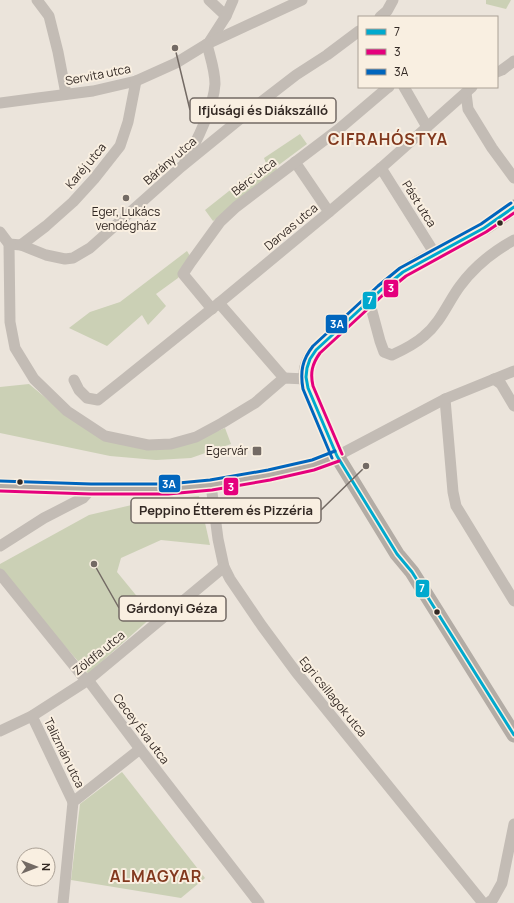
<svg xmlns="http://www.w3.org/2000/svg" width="514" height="903" font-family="Manrope,sans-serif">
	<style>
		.green { fill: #cbd0b5 }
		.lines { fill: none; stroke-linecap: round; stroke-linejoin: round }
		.street { stroke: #c3bcb5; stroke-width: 11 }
		.secondary { stroke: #b3aca5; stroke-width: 15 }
		.bus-1-casing { stroke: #f9efe1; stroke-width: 6 }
		.bus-2-casing { stroke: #f9efe1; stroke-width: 6 }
		.bus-3-casing { stroke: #f9efe1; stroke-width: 6 }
		.bus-1 { stroke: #00a9ce; stroke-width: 3 }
		.bus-2 { stroke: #e5007d; stroke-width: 3 }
		.bus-3 { stroke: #0065bd; stroke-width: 3 }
		.poi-dot { fill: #736a64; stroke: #f9efe1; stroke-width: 1.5 }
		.bus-dot { fill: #332924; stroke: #f9efe1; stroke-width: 1.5 }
		.labels { text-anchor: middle; stroke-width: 4; stroke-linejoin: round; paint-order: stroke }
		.street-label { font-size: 12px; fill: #332924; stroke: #f9efe1 }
		.poi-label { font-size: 12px; fill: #332924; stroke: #f9efe1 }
		.district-label { font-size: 16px; font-weight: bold; letter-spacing: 1px; fill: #82381d; stroke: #f9efe1 }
		.leader { fill: none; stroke: #736a64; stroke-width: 1.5 }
		.callout-dot { fill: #736a64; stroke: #f9efe1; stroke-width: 1.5 }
		.callout { fill: #f9efe1; stroke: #736a64; stroke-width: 1.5 }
		.callout-label { font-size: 13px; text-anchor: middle; font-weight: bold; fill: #332924 }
		.line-badge { stroke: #f9efe1; stroke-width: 1.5 }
		.badge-label { font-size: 11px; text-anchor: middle; font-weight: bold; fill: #fff }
	</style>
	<rect width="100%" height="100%" fill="#ebe4db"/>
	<g class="green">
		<polygon points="486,0 511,0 506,9 486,4"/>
		<polygon points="300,134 307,144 276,167 278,171 213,221 205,210 253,172 258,178 269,171 264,158"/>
		<polygon points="187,251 190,256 178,278 156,294 166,306 148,325 142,315 107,346 69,328 90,312 120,302"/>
		<polygon points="29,384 65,414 148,448 198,439 225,428 231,444 191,458 156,460 110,456 0,433 0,387"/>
		<polygon points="199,496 210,545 161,540 121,558 117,572 153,616 88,674 85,669 25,601 0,571 0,564 89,515 153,500"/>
		<polygon points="122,772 205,878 181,898 71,880 80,804"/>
	</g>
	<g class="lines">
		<g class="street">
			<polyline points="37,0 49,16 58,52 66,94"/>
			<polyline points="209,0 226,16"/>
			<polyline points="380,17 387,11 393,0"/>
			<polyline points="208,44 226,16 233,0"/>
			<polyline points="497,72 502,70 514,61"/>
			<polyline points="404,87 427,127"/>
			<polyline points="466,93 468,109 492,148 514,178"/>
			<polyline points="0,103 38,98 93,91 136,81 176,63 207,44 302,0"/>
			<path d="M 185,161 C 197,142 214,105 215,84 C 215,70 210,57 207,44"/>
			<polyline points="295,162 329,212"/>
			<polyline points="381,168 435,254"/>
			<polyline points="0,232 9,244 10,322 15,348 34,379 67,411 105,436 148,445 171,444 196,437 222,423 255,403 284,378 306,379"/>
			<polyline points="9,244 21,245 46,255 65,259 73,258 90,248 181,167 256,106 296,75 327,55 359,31"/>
			<polyline points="21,245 46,226 73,202 94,179 120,146 128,122 136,81"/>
			<path d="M 369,300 L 380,341 L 384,352 L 392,355 C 403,350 415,344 424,336 C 441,322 448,302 460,286 C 474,267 494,251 514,240"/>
			<polyline points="219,303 284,378"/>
			<polyline points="212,309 183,274 191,262 220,222 236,207 339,129 386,89 389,87"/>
			<polyline points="494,379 501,384 514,406"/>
			<polyline points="74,380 79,390 87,398 98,400 122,381 219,303 329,212 381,168 472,87"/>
			<polyline points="445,399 453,492 456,506 514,601"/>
			<polyline points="337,456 445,399 514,371"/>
			<polyline points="211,485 218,539 224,567 230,579 262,626 296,672 483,903"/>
			<polyline points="0,546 44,518 83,498 91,489"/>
			<polyline points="0,574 84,678 88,680 140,749 259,903"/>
			<polyline points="32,716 73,802"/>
			<polyline points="0,731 32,716 88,680 224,567"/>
			<polyline points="63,903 73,802 140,749"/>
			<polyline points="488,903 493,899 502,883 514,824"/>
		</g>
		<g class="secondary">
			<path d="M 514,207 L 502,216 L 484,228 L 420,262 L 403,272 L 381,290 L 316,350 C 306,363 304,372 308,388 L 337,456 L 397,554 L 412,572 L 514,735"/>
			<polyline points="0,486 91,489 168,489 211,485 269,475 313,465 337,456"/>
		</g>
		<g class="bus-1-casing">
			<polyline id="bus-1" points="514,207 484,228 403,272 381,290 316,350 310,359 307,368 306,377 308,388 337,456 397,554 412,572 514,735"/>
		</g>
		<g class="bus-2-casing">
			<g id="bus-2">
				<path d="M 342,454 L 313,386 C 310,373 312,364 320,353 L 384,294 L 406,276 L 486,232 L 514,213"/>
				<polyline points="0,491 91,494 168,494 212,490 270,480 314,470 339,461"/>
			</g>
		</g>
		<g class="bus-3-casing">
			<g id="bus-3">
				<path d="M 332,458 L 303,389 C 300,372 302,360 313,346 L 378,286 L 400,268 L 481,224 L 511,203"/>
				<polyline points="0,481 91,484 168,484 210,480 268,470 312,460 335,451"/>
			</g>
		</g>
		<use href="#bus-1" class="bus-1"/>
		<use href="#bus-2" class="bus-2"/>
		<use href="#bus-3" class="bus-3"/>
	</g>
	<g class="poi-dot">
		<circle cx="126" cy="198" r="4"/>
		<rect x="252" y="446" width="10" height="10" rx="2"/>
	</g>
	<g class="bus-dot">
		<circle cx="500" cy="223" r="3.5"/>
		<circle cx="20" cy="482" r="3.5"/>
		<circle cx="437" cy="612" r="3.5"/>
	</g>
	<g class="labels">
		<g class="street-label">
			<text transform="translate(98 75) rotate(-11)" y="4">Servita utca</text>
			<text transform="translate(170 161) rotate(-41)" y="4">Bárány utca</text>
			<text transform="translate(86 166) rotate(-50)" y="4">Karéj utca</text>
			<text transform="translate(254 177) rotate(-38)" y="4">Bérc utca</text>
			<text transform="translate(419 204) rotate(58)" y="4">Pást utca</text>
			<text transform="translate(291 227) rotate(-40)" y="4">Darvas utca</text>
			<text transform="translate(99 653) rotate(-39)" y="4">Zöldfa utca</text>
			<text transform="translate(333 697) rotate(51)" y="4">Egri csillagok utca</text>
			<text transform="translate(141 729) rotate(53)" y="4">Cecey Éva utca</text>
			<text transform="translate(64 753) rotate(64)" y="4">Talizmán utca</text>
		</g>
		<g class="poi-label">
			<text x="126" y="216">Eger, Lukács<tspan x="126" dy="14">vendégház</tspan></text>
			<text x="248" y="455" text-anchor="end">Egervár</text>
		</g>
		<g class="district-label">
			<text x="388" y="145">CIFRAHÓSTYA</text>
			<text x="156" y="882">ALMAGYAR</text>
		</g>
	</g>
	<path class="leader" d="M175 48L190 110M366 466L321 510M94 564L119 608"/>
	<g class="callout-dot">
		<circle cx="175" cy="48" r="4"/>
		<circle cx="366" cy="466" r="4"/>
		<circle cx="94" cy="564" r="4"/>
	</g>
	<g class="callout">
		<rect x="190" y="98" width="146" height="25" rx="4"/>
		<rect x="131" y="498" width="190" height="25" rx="4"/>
		<rect x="119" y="596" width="107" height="25" rx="4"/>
	</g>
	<g class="callout-label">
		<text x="263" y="115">Ifjúsági és Diákszálló</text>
		<text x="226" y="515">Peppino Étterem és Pizzéria</text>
		<text x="172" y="613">Gárdonyi Géza</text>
	</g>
	<g class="line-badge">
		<rect x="383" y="279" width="16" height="19" rx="4" fill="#e5007d"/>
		<rect x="362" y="291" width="15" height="19" rx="4" fill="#00a9ce"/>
		<rect x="325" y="314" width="23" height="20" rx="4" fill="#0065bd"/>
		<rect x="158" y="474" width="23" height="19" rx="4" fill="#0065bd"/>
		<rect x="223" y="477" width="16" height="19" rx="4" fill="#e5007d"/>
		<rect x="415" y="579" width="15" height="19" rx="4" fill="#00a9ce"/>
	</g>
	<g class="badge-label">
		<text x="391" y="292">3</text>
		<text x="370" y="304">7</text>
		<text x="337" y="328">3A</text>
		<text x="169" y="488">3A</text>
		<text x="231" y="491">3</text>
		<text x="422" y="592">7</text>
	</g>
	<rect x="358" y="16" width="140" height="72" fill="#f9efe1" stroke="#aaa095"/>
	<rect x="366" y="29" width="20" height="6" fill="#00a9ce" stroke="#aaa095"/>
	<text x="394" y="36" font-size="12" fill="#332924">7</text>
	<rect x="366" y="49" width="20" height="6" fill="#e5007d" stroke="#aaa095"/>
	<text x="394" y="56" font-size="12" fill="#332924">3</text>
	<rect x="366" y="69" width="20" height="6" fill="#0065bd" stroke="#aaa095"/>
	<text x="394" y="76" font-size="12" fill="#332924">3A</text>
	<g transform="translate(36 867) rotate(90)"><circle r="19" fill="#f9efe1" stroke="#aaa095"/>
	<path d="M0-3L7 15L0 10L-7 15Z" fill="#736a64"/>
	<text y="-6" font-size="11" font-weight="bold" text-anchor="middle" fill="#332924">N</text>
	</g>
</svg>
